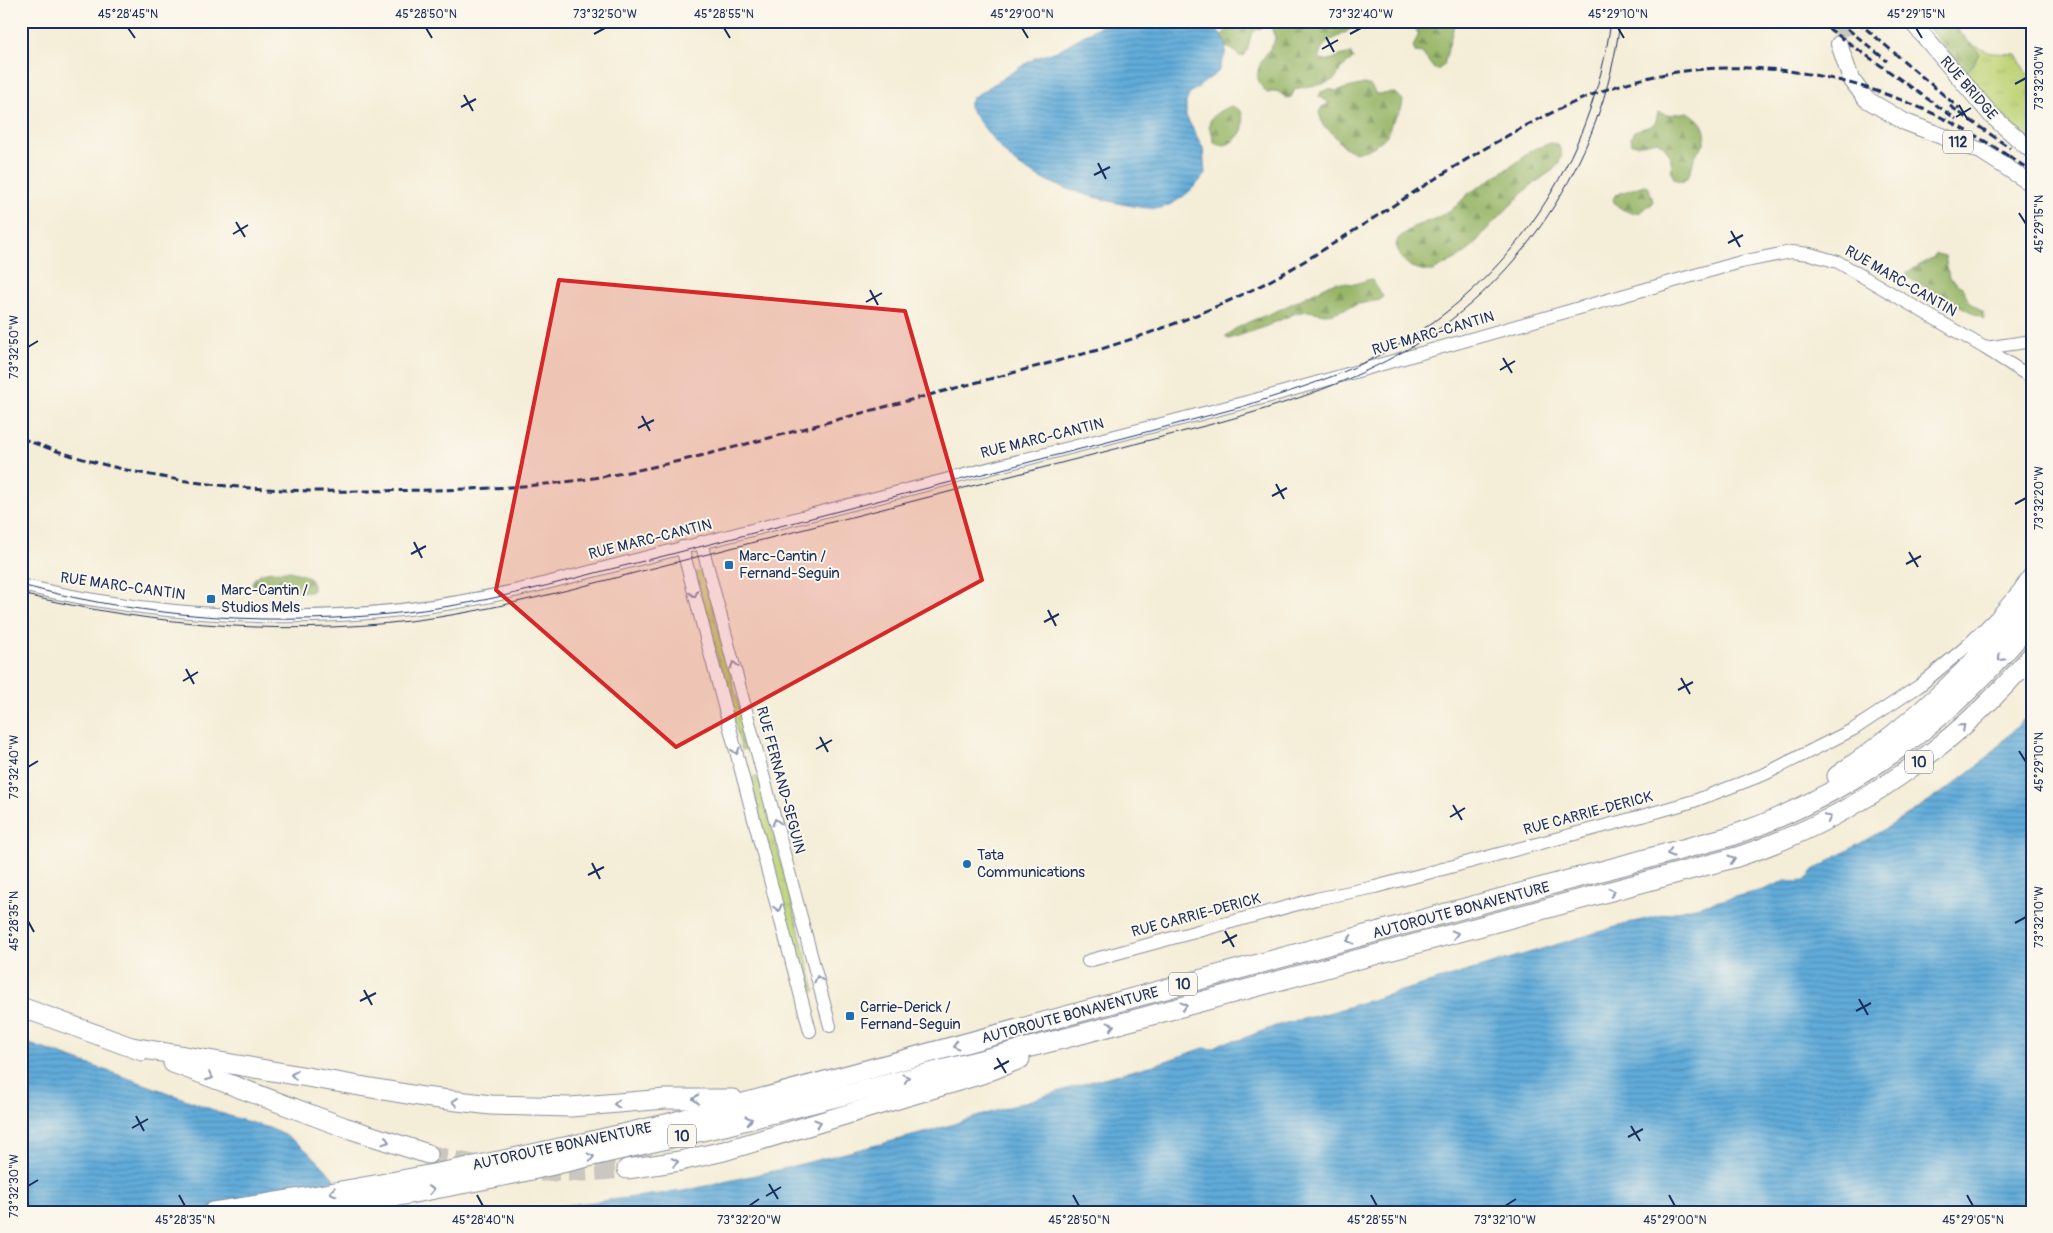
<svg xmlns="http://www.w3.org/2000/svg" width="2053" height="1233" font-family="Pangolin,sans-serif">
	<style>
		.grass { fill: url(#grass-tufts); stroke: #6d826b }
		.forest { fill: url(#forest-firs); stroke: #597263 }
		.water { fill: url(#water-rules); stroke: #3e6d9c }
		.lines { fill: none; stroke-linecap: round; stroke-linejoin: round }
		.major-tunnel { stroke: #c9c7bf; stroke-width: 16; stroke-dasharray: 16 8; stroke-linecap: butt }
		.highway-tunnel { stroke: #c9c7bf; stroke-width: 19; stroke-dasharray: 19 9; stroke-linecap: butt }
		.minor-casing { stroke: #888e9a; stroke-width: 14 }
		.major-casing { stroke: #888e9a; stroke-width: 18 }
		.highway-casing { stroke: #888e9a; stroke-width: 21 }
		.minor { stroke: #fff; stroke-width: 12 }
		.major { stroke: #fff; stroke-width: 16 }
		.highway { stroke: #fff; stroke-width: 19 }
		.tram { stroke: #1b2f5e; stroke-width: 1 }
		.rail { stroke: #1b2f5e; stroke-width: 3; stroke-dasharray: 8 4; stroke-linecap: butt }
		.oneway { stroke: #8d97ae }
		.marked { fill: #d62828; fill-opacity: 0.2; stroke: #d62828; stroke-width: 4; stroke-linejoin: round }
		.ticks { fill: none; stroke: #1b2f5e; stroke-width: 2 }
		.poi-dot { fill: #1f6fb2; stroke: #fbf7ec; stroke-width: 2 }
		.labels { text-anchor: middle; stroke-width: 4; stroke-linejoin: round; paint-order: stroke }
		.shield { fill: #fbf7ec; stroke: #5e6b89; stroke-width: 1 }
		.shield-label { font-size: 14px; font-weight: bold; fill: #1b2f5e }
		.street-label { font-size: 15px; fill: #1b2f5e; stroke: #fbf7ec }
		.poi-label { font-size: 15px; fill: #1b2f5e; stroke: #fbf7ec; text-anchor: start }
		.neatline { fill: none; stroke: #1b2f5e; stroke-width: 2 }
		.ticks-label { font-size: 12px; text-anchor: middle; fill: #1b2f5e }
	</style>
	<defs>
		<pattern id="grass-tufts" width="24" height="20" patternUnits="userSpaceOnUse" patternTransform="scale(1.25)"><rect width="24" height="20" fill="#bfd478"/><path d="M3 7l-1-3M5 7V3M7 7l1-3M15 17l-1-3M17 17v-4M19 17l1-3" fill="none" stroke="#a4b66a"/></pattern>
		<pattern id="forest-firs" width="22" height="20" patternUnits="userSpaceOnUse" patternTransform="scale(1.25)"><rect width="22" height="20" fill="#97b668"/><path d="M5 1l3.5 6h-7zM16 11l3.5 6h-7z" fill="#7a9459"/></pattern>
		<pattern id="water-rules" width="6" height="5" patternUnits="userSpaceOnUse" patternTransform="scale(1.25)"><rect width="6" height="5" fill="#61abd9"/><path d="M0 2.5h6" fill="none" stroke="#4f8cb3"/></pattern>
	</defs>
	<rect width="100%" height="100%" fill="#fbf7ec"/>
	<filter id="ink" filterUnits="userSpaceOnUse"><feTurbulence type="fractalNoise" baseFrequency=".02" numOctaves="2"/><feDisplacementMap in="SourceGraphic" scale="10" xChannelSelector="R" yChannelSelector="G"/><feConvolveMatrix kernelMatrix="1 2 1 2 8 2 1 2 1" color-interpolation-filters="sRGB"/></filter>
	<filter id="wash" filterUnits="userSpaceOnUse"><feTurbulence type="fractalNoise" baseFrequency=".0096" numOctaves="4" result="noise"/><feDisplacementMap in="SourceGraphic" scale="20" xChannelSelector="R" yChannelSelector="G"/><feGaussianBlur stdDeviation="1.12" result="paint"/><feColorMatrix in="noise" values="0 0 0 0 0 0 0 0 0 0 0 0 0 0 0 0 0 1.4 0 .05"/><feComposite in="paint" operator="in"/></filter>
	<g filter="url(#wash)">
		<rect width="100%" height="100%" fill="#f4edd7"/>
		<g class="grass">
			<polygon points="1971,44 1991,53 2016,54 2030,80 2032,144 2006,118 1966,72 1974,64 1979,53"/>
			<polygon points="703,571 750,748 742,750 695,573"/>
			<polygon points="758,776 815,991 807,994 750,779"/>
		</g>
		<g class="forest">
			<path d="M 1224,21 L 1351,21 L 1353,25 C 1344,40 1317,38 1320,60 C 1331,63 1340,53 1351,54 L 1353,59 L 1340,69 C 1338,87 1308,85 1295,89 L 1291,97 L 1287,98 L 1277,91 L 1267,93 C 1248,75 1262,60 1274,43 L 1275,37 L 1270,25 L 1256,30 L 1251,35 L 1247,51 L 1244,56 L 1239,56 C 1235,50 1231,48 1224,48 L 1220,37 L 1226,31 Z"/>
			<polygon points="1417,21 1455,21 1444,65 1439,69 1434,69 1422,53 1415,52 1413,47 1418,36 1415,25"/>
			<polygon points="1922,21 1950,21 1979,53 1974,64 1966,72"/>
			<path d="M 1364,84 L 1371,86 L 1376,94 L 1396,93 L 1403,100 C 1402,111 1399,113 1393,121 C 1389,124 1391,131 1387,135 C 1379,144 1366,154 1353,151 C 1340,149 1335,131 1323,126 L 1319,112 L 1322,107 L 1330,103 L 1319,97 L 1321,92 L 1329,89 L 1336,91 Z"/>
			<path d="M 1232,106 L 1241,111 C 1242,115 1244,122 1243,127 C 1241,137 1227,149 1216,144 C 1212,141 1213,138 1212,133 C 1211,131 1209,128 1209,126 C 1209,115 1224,108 1232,106 Z"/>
			<path d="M 1658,112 L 1668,115 L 1688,112 C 1700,119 1709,129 1704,144 C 1702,149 1697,152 1695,156 C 1692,162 1690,188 1676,180 C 1666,174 1680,155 1657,141 L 1637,145 L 1632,144 L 1631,137 L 1634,131 L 1651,126 L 1656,121 Z"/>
			<polygon points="1550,143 1558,144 1562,155 1559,163 1553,170 1529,187 1490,226 1469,250 1461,256 1433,271 1425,271 1411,267 1400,257 1396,245 1398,239 1405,233 1413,227 1437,218 1455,207 1468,194 1519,161 1530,151"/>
			<path d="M 1644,185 L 1648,186 L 1653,201 L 1651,205 L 1647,206 L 1639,213 C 1629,213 1617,209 1613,200 L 1615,195 Z"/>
			<polygon points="1937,254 1945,256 1949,278 1956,282 1963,288 1968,300 1983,313 1984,319 1907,277 1907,272 1931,259"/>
			<polygon points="1371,279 1383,296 1380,300 1358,304 1333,313 1325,314 1308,311 1296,313 1262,328 1229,339 1225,337 1235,329 1251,321 1279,310 1335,282 1354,284"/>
			<path d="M 290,571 C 302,575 314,575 313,590 L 310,592 L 278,589 L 264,591 L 254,588 L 252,583 C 258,568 276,572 290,571 Z"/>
		</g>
		<g class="water">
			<path d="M 1109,21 L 1212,21 L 1226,43 L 1225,55 L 1218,72 L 1190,93 L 1186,102 L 1186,116 L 1203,148 L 1205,174 C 1196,187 1179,202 1164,207 C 1146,214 1069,191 1050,182 C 1040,178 1029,172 1020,166 C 1001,152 987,131 972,112 L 969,106 L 972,98 L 1035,58 L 1057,51 Z"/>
			<polygon points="2032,711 2032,1212 514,1212 683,1191 778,1170 928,1132 1096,1080 1154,1065 1204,1048 1212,1049 1222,1043 1239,1040 1278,1025 1328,1013 1622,925 1763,890 1787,880 1790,882 1805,881 1814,870 1890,826 1950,787 1987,758"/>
			<path d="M 21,1041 C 88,1064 155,1087 221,1113 C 243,1122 266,1124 286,1136 C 317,1154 338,1183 359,1212 L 21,1212 Z"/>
		</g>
	</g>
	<g filter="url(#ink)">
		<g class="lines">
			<polyline class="major-tunnel" points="1840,21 1847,49"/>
			<g class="highway-tunnel">
				<polyline points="428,1154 481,1166"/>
				<polyline points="540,1172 584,1172 627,1169"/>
			</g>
			<g class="minor-casing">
				<g id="minor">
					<polyline points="1985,348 2032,341"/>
					<polyline points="701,542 830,1026"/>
					<polyline points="682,547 810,1031"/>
					<path d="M 21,585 C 189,625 367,628 535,586 L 1270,396 L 1741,262 L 1791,252 L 1810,254 L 1838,262 L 1985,348 L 2032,378"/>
					<polyline points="1088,961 1316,899 1375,887 1642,816 1694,801 1765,774 1854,729 1919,686 1967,646 1996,617 2019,590 2032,571"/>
				</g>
			</g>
			<g class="major-casing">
				<g id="major">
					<polyline points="1911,21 1992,116 2032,151"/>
					<polyline points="1839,44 1851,79 1866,99 1905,122 1981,151 2032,184"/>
				</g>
			</g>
			<g class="highway-casing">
				<g id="highway">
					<path d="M 1837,776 C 1911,725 1978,665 2032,593"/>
					<polyline points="21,1007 142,1051"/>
					<polyline points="132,1047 424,1097 491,1105 571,1107 665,1099 733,1099"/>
					<polyline points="173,1063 344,1127 428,1154"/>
					<polyline points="627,1169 680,1161 724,1151 982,1074 1020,1059"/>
					<path d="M 213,1212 C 366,1189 519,1159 670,1123 L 1731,836 C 1850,795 1954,720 2032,620"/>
					<path d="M 315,1212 L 514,1174 L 724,1126 L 1085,1033 L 1737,857 C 1852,819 1954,748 2032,655"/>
				</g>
			</g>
			<use href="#minor" class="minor"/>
			<use href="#major" class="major"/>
			<use href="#highway" class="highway"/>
			<g class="tram">
				<path d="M 21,585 C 160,622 309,629 450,606 C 502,598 553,584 603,571 C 666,556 729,539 792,523 C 941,484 1092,447 1241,407 C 1291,391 1343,376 1389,350 C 1512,282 1592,160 1611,21"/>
				<path d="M 21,594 C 158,627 299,638 439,617 C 485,610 531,599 576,588 L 1220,422 C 1281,405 1341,386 1397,355 C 1519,289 1604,159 1620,21"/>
			</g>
			<g class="rail">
				<polyline points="1818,21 1956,119"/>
				<polyline points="1838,21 1887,61"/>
				<polyline points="1857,21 1960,109"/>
				<polyline points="1950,106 2010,148"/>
				<polyline points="2009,156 2032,172"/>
				<path d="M 21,438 C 131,481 246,493 363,491 C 433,490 503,490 573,481 C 649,471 724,450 799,430 C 898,403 998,377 1098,350 C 1159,331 1219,308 1275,278 C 1376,222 1468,149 1575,102 C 1722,36 1885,71 2014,160"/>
			</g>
		</g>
		<defs><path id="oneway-chevron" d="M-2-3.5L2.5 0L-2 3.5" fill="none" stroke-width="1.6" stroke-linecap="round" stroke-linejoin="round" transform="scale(1.25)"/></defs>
		<g class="oneway">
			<use href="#oneway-chevron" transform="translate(694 594) rotate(75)"/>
			<use href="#oneway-chevron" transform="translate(2001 658) rotate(133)"/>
			<use href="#oneway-chevron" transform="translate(734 665) rotate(-105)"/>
			<use href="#oneway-chevron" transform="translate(1962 727) rotate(-42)"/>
			<use href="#oneway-chevron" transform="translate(736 751) rotate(75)"/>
			<use href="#oneway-chevron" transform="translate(1828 818) rotate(-27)"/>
			<use href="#oneway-chevron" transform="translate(776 822) rotate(-105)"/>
			<use href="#oneway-chevron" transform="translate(1670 853) rotate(164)"/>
			<use href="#oneway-chevron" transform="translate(1732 859) rotate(-16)"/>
			<use href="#oneway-chevron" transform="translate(1612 892) rotate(-15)"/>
			<use href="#oneway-chevron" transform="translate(778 908) rotate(75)"/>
			<use href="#oneway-chevron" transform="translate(1455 934) rotate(-15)"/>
			<use href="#oneway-chevron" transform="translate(1350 940) rotate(165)"/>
			<use href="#oneway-chevron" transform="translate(818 979) rotate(-105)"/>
			<use href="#oneway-chevron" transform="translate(1184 1006) rotate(-15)"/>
			<use href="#oneway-chevron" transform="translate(1111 1026) rotate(-15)"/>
			<use href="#oneway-chevron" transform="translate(956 1046) rotate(165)"/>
			<use href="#oneway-chevron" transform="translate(294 1075) rotate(-170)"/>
			<use href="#oneway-chevron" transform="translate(210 1077) rotate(21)"/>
			<use href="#oneway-chevron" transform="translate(906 1078) rotate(-15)"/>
			<use href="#oneway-chevron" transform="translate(696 1099) rotate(179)"/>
			<use href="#oneway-chevron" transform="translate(455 1102) rotate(-173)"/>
			<use href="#oneway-chevron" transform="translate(617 1104) rotate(176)"/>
			<use href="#oneway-chevron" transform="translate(749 1120) rotate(-14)"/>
			<use href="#oneway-chevron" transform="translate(818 1123) rotate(-17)"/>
			<use href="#oneway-chevron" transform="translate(386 1141) rotate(18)"/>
			<use href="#oneway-chevron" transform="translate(591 1157) rotate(-13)"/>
			<use href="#oneway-chevron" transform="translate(675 1162) rotate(-10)"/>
			<use href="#oneway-chevron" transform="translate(431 1190) rotate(-11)"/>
			<use href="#oneway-chevron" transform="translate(333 1192) rotate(170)"/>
		</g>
	</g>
	<path class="marked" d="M 559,280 L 905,311 L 982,580 L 676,747 L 496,590 Z"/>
	<path class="ticks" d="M 128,28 L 135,38M 426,28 L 432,38M 724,28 L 730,38M 1022,28 L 1028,38M 1618,28 L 1624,38M 1916,28 L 1922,38M 594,34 L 605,28M 1350,34 L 1361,28M 1326,37 L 1334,52M 1322,49 L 1338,40M 2015,84 L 2026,78M 464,95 L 473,111M 1959,105 L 1968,120M 461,107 L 476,99M 1956,117 L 1971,108M 1098,163 L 1106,179M 1094,175 L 1110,167M 2019,213 L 2026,224M 236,222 L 245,237M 1731,231 L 1740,247M 233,234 L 248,225M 1728,243 L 1743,235M 870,290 L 878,305M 866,302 L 882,293M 28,347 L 38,341M 1503,358 L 1512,373M 1500,370 L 1515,361M 642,416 L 650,431M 638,428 L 654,420M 1276,484 L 1284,499M 1272,496 L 1287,488M 2015,504 L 2026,498M 414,542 L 422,558M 1909,552 L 1918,567M 411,554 L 426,546M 1906,564 L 1921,556M 1048,610 L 1056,626M 1044,622 L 1059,614M 186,669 L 194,684M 1681,678 L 1690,694M 183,681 L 198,672M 1678,690 L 1693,682M 820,737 L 828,752M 816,749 L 832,740M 2019,751 L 2026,762M 28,767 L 38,761M 1453,805 L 1462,820M 1450,817 L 1465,808M 592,863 L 600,879M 588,875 L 604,867M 28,921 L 34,932M 2015,923 L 2026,917M 1225,931 L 1234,947M 1222,943 L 1237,935M 364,990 L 372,1005M 1859,999 L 1868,1015M 360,1001 L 376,993M 1856,1011 L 1871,1003M 997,1058 L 1006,1073M 994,1069 L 1009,1061M 136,1116 L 144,1131M 1631,1126 L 1640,1141M 132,1128 L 148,1119M 1628,1137 L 1643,1129M 769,1184 L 778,1199M 28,1186 L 38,1180M 179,1195 L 185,1206M 477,1195 L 483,1206M 1073,1195 L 1079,1206M 1371,1195 L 1377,1206M 1669,1195 L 1675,1206M 1967,1195 L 1973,1206M 766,1196 L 781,1187M 749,1206 L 759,1199M 1505,1206 L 1516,1199"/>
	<g class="poi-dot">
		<rect x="724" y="560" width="10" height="10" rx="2.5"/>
		<rect x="206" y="594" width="10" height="10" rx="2.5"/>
		<circle cx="967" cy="864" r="5"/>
		<rect x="845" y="1011" width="10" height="10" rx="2.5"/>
	</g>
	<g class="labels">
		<g class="shield">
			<rect x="1943" y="130.5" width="30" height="23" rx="4"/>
			<rect x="1905" y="750.5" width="28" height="23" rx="4"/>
			<rect x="1169" y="972.5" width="28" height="23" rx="4"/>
			<rect x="668" y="1124.5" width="28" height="23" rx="4"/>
		</g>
		<g class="shield-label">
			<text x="1958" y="147">112</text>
			<text x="1919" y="767">10</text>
			<text x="1183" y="989">10</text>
			<text x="682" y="1141">10</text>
		</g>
		<g class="street-label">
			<text transform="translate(1969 88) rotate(49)" y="5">RUE BRIDGE</text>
			<text transform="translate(1901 281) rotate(30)" y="5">RUE MARC-CANTIN</text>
			<text transform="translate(1433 333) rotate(-16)" y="5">RUE MARC-CANTIN</text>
			<text transform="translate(1042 438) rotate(-14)" y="5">RUE MARC-CANTIN</text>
			<text transform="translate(650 539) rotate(-14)" y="5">RUE MARC-CANTIN</text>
			<text transform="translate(123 586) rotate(8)" y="5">RUE MARC-CANTIN</text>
			<text transform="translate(781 780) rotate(75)" y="5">RUE FERNAND-SEGUIN</text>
			<text transform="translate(1588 813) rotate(-15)" y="5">RUE CARRIE-DERICK</text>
			<text transform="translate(1461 910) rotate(-15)" y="5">AUTOROUTE BONAVENTURE</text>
			<text transform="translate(1196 915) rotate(-15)" y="5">RUE CARRIE-DERICK</text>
			<text transform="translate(1070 1015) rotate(-15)" y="5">AUTOROUTE BONAVENTURE</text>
			<text transform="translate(562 1146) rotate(-12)" y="5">AUTOROUTE BONAVENTURE</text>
		</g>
		<g class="poi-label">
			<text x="739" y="561">Marc-Cantin /<tspan x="739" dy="17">Fernand-Seguin</tspan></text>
			<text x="221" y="595">Marc-Cantin /<tspan x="221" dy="17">Studios Mels</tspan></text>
			<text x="977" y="860">Tata<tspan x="977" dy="17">Communications</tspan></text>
			<text x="860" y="1012">Carrie-Derick /<tspan x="860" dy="17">Fernand-Seguin</tspan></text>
		</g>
	</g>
	<rect width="2053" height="1233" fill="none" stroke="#fbf7ec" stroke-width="55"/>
	<rect x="28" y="28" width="1998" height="1178" class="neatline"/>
	<g class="ticks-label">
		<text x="128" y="18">45°28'45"N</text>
		<text x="426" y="18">45°28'50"N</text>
		<text x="605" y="18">73°32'50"W</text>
		<text x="724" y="18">45°28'55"N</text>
		<text x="1022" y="18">45°29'00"N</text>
		<text x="1361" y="18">73°32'40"W</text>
		<text x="1618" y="18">45°29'10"N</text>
		<text x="1916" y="18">45°29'15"N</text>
		<text transform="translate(2039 78) rotate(-90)" y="4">73°32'30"W</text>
		<text transform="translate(2039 224) rotate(-90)" y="4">45°29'15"N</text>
		<text transform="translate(14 347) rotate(-90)" y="4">73°32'50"W</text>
		<text transform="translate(2039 498) rotate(-90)" y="4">73°32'20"W</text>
		<text transform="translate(2039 762) rotate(-90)" y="4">45°29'10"N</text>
		<text transform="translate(14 767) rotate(-90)" y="4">73°32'40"W</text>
		<text transform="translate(2039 917) rotate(-90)" y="4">73°32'10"W</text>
		<text transform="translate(14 921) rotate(-90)" y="4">45°28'35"N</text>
		<text transform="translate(14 1186) rotate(-90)" y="4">73°32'30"W</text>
		<text x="185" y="1224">45°28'35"N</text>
		<text x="483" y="1224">45°28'40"N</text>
		<text x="749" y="1224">73°32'20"W</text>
		<text x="1079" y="1224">45°28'50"N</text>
		<text x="1377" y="1224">45°28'55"N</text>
		<text x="1505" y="1224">73°32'10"W</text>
		<text x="1675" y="1224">45°29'00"N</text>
		<text x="1973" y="1224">45°29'05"N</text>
	</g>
</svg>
